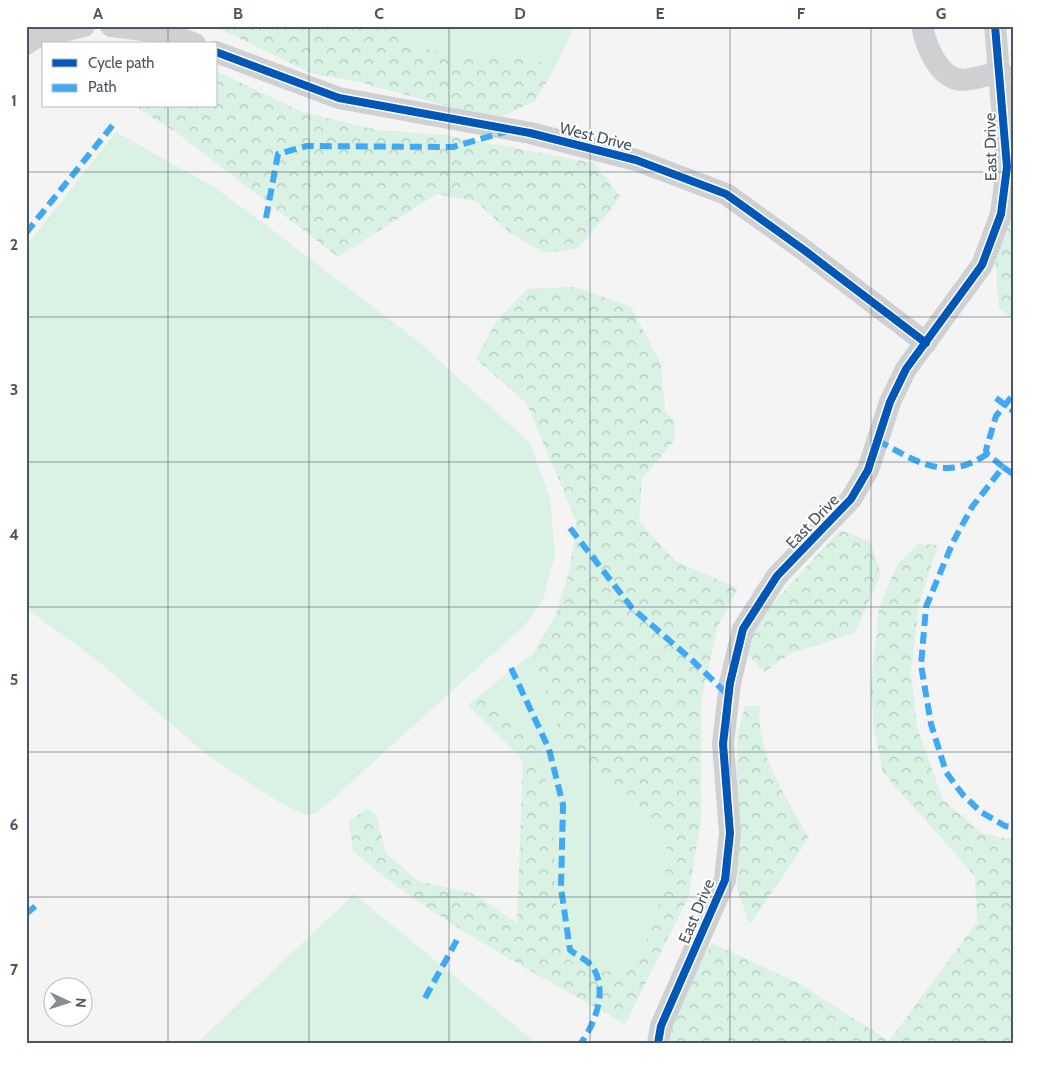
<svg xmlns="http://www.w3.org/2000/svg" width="1039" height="1069" font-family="Cabin,sans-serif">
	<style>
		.green { fill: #d9f2e3 }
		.forest { fill: url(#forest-crowns) }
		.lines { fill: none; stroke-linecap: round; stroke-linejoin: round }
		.minor { stroke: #ced0d2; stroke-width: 22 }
		.quiet { stroke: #3fa9f5; stroke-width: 6; stroke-dasharray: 12 6; stroke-linecap: butt }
		.cycleway-casing { stroke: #fff; stroke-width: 11 }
		.cycleway { stroke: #0057b8; stroke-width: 8 }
		.grid { fill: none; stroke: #4a5661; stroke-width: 1; stroke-opacity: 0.55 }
		.labels { text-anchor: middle; stroke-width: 4; stroke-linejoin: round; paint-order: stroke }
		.street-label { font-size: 16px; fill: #4a5661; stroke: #fff }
		.neatline { fill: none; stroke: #4a5661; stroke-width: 2 }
		.grid-label { font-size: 16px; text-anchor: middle; font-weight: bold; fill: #4a5661 }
	</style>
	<defs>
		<pattern id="forest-crowns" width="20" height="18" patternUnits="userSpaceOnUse" patternTransform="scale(1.25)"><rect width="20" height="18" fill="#d9f2e3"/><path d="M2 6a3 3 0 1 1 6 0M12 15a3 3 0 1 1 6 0" fill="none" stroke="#b2c7bb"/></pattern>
	</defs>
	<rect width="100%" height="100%" fill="#f4f4f4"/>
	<g class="green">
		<path d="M 397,26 L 574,26 L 555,68 C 544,64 527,53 515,54 C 508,54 500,59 493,59 C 459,62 420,52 397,26 Z"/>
		<polygon points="116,132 217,189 271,229 420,343 530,443 550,498 555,555 543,599 525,625 317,813 305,815 279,802 207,755 98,661 26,608 26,246"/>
		<polygon points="533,653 563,743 652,819 667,837 665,884 648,938 630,969 589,973 565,957 556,902 554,841 545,776 533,739 519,722 480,695"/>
		<polygon points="354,894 536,1043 197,1043"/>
	</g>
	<g class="forest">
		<path d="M 201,26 L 397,26 C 420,52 459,62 493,59 C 500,59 508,54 515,54 C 527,53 544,64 555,68 L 535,101 L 496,119 L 355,81 L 313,74 L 224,31 Z"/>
		<polygon points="216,71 302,112 378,130 445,135 594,163 620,196 609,212 578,248 544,253 511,234 477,202 437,194 338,257 177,133 134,106 216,106"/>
		<polygon points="1013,211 1013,319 999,308 995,259"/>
		<path d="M 576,287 L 631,307 L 661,364 L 665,411 L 675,421 L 674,441 L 642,479 L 639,521 L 675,561 L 738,588 L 718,626 L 701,701 L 701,819 L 688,898 L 625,1024 C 533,972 434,921 353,851 L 349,821 L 368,808 L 376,815 L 386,853 L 418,881 L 474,894 L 517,923 L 523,760 L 468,705 L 480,695 L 519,722 L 533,739 L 545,776 L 554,841 L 556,902 L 565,957 L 589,973 L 630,969 L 648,938 L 665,884 L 667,837 L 652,819 L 563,743 L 533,653 L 556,614 L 570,568 L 576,521 L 526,402 L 476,359 L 496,322 L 527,289 Z"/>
		<polygon points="840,530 870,541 881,574 855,633 792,653 764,672 743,649 764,613"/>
		<polygon points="918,544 938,545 919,604 911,672 917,727 943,800 982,833 1013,840 1013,1037 1008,1043 664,1043 696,968 712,943 798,983 889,1041 977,922 975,876 883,773 874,729 871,688 879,608 897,565"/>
		<path d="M 745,706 L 760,706 C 755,753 787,799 809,838 L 750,924 L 737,889 L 737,736 Z"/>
	</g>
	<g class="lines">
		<g class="minor">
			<polyline points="111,26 167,33 195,44"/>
			<path d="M 922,26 C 926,46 938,78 962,80 C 974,80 989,74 1001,72"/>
			<polyline points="26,44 35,38 84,26"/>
			<polyline points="216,52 339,98 530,133 636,160 726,194 804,250 926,343"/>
			<polyline points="658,1043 661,1026 725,880 730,833 723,744 730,683 743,629 777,576 851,499 868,470 890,402 906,369 982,265 1001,214 1007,167 995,26"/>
		</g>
		<g class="quiet">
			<polyline points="266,218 278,154 307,146 453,147 508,131"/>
			<polyline points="26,233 116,121"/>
			<polyline points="996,398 1013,411"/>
			<path d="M 877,440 C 915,461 946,483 987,454"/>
			<polyline points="1003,467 987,454 986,450 996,416 1013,395"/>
			<polyline points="1013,474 1003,467 972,507 953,542 926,607 921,665 931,724 946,772 963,795 981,812 1005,826 1013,827"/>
			<polyline points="570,528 632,608 693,661 729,696"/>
			<path d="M 511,668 L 549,749 L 563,805 L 561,888 L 570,950 C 576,955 587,960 592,966 C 608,989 596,1022 581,1043"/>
			<polyline points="26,914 38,904"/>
			<polyline points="425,998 458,938"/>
		</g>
		<g class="cycleway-casing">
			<g id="cycleway">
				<polyline points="216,52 339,98 530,133 636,160 726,194 804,250 926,343"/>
				<polyline points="658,1043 661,1026 725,880 730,833 723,744 730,683 743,629 777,576 851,499 868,470 890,402 906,369 982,265 1001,214 1007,167 995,26"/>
			</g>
		</g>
		<use href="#cycleway" class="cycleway"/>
	</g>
	<path class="grid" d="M 168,26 L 168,44M 309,26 L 309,1043M 449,26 L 449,1043M 590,26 L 590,1043M 730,26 L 730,1043M 871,26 L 871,1043M 168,106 L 168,1043M 26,172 L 1013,172M 26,317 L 1013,317M 26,462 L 1013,462M 26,607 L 1013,607M 26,752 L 1013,752M 26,897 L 1013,897"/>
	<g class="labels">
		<g class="street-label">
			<text transform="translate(596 136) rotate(14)" y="6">West Drive</text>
			<text transform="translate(990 147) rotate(-91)" y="6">East Drive</text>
			<text transform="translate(812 521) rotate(-46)" y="6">East Drive</text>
			<text transform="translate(696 911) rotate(-67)" y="6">East Drive</text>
		</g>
	</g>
	<rect width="1039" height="1069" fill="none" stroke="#ffffff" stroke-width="55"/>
	<rect x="42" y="42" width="175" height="65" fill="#ffffff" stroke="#b7bbc0"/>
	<rect x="52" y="59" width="25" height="8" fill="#0057b8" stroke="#b7bbc0"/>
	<text x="88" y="68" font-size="15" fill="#4a5661">Cycle path</text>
	<rect x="52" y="84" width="25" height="8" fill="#3fa9f5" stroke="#b7bbc0"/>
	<text x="88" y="92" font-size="15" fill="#4a5661">Path</text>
	<g transform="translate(68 1002) rotate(94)"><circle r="24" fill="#ffffff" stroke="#b7bbc0"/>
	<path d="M0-4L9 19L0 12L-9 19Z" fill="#868d94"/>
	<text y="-8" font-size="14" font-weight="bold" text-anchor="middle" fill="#4a5661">N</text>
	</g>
	<rect x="28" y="28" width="984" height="1014" class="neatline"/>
	<g class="grid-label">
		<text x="98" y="19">A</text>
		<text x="238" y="19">B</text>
		<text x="379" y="19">C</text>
		<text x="520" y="19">D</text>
		<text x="660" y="19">E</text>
		<text x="801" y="19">F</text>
		<text x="941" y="19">G</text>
		<text x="14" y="106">1</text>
		<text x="14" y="250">2</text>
		<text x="14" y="395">3</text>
		<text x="14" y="540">4</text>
		<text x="14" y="685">5</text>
		<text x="14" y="830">6</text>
		<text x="14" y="975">7</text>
	</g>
</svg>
